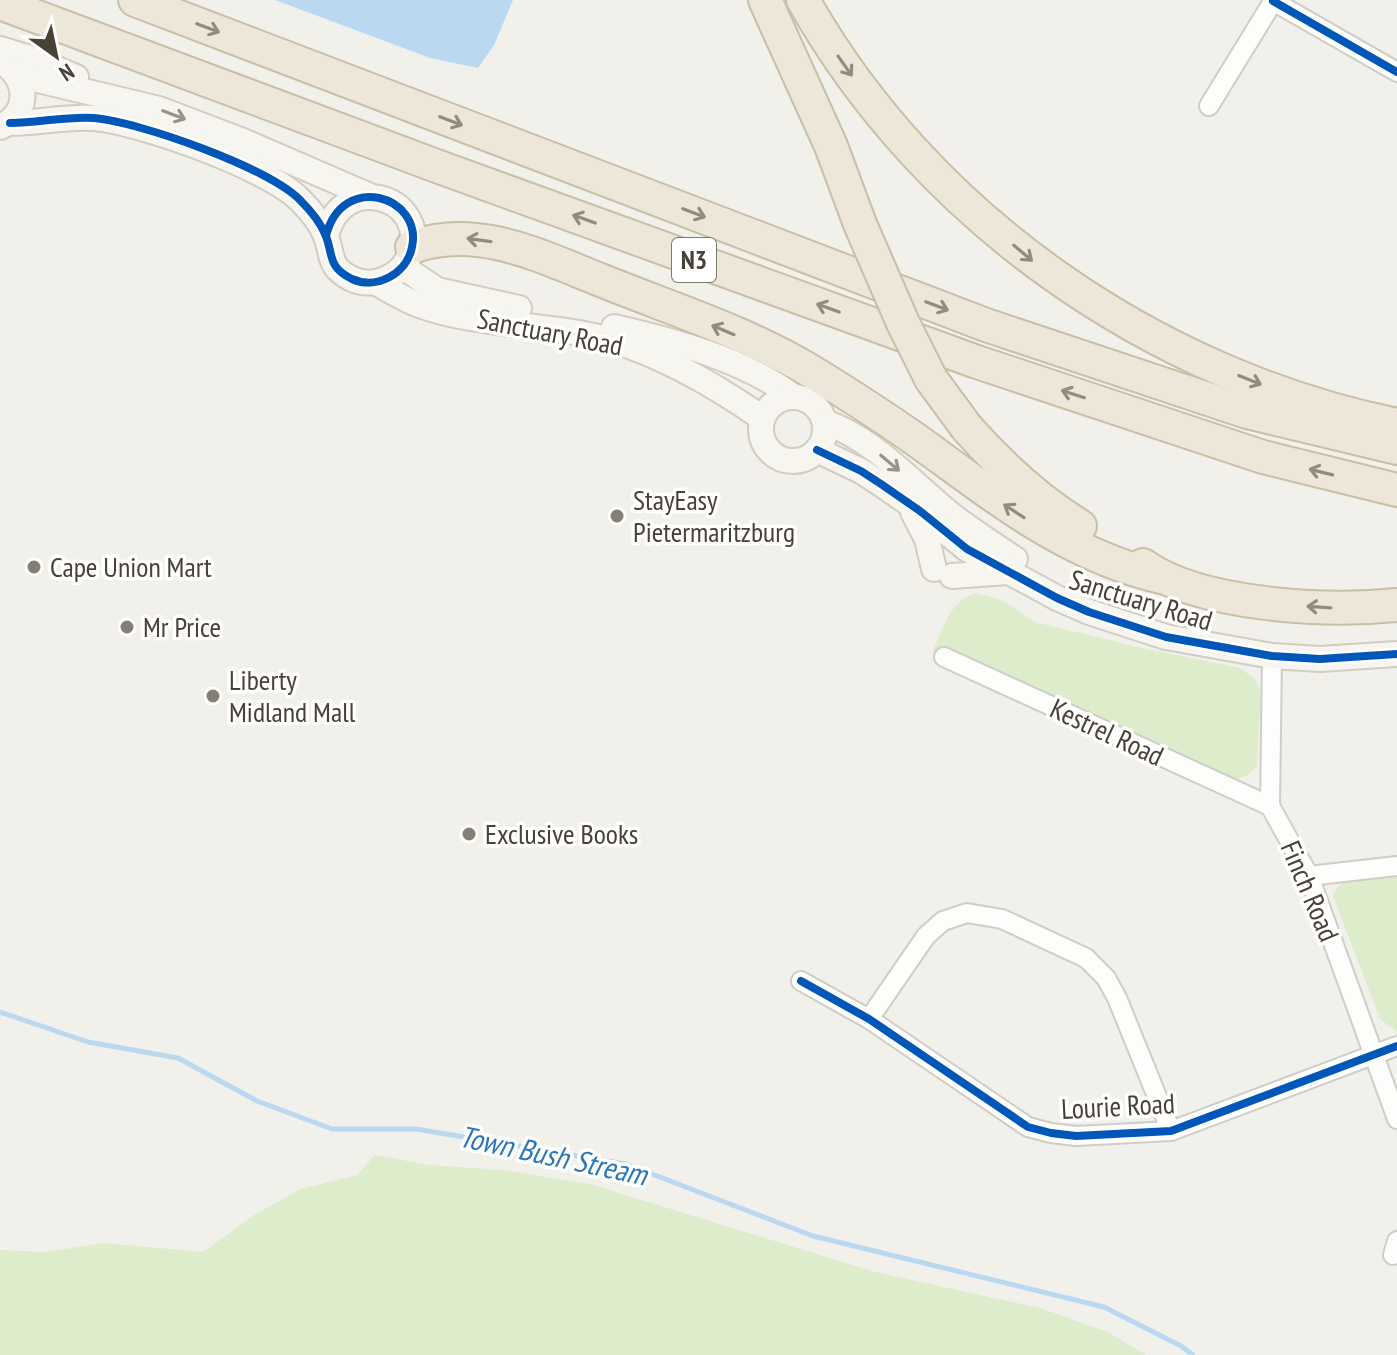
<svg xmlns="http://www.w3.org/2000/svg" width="1397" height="1355" font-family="'PT Sans Narrow',sans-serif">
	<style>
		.green { fill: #ddedcb }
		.water { fill: #bad9f1 }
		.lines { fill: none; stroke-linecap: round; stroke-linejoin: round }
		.stream { stroke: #bad9f1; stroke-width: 5 }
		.street-casing { stroke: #cfcdc8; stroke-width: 22 }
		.secondary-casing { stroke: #d1cdc2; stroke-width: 28 }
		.highway-casing { stroke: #c9bea6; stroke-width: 36 }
		.street { stroke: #fdfdfc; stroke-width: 18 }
		.secondary { stroke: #f7f5ef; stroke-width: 24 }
		.highway { stroke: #ede7d9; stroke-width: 32 }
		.highway-bridge-casing { stroke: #c9bea6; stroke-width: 36; stroke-linecap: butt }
		.highway-bridge { stroke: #ede7d9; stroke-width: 32 }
		.cycleway-casing { stroke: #fff; stroke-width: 13 }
		.cycleway { stroke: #0057b8; stroke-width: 8 }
		.oneway { stroke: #928c7f }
		.oneway2 { stroke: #979389 }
		.poi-dot { fill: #837f75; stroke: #fff; stroke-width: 3 }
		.labels { text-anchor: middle; stroke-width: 7; stroke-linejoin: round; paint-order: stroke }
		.shield { fill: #fff; stroke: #7f7b72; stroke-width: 2 }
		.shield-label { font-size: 26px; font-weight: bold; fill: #484236 }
		.street-label { font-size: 28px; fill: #484236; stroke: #fff }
		.poi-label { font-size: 28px; fill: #484236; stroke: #fff; text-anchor: start }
		.water-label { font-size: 30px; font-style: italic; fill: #2c77b8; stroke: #fff }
	</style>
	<rect width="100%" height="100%" fill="#f1f0eb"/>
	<g class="green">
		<path d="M 975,593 L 1000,599 L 1035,622 L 1142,648 L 1240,668 L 1255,679 L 1261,692 L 1257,766 L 1247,776 L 1231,781 L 932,654 C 942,630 949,602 975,593 Z"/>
		<path d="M 1397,873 L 1397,1032 L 1380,1019 L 1333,896 C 1343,870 1374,875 1397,873 Z"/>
		<polygon points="375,1155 429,1165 502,1170 590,1184 875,1272 1040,1308 1108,1332 1146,1355 0,1355 0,1250 46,1252 103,1243 203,1252 257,1213 301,1189 357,1175"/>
	</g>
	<polygon class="water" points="275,0 513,0 494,45 478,68 430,58"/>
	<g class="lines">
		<polyline class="stream" points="0,1012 88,1042 178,1058 257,1101 332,1129 416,1129 626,1164 813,1236 1104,1307 1181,1346 1193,1355"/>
		<g class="street-casing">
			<g id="street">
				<polyline points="1273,1 1397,72"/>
				<polyline points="1209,106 1274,0"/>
				<polyline points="1272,656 1270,806 1309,876 1397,1119"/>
				<polyline points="944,657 1270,806"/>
				<polyline points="1309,876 1397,866"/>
				<polyline points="801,981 869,1019 1028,1127 1051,1133 1076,1136 1171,1131 1397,1046"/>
				<polyline points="869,1019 926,936 943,921 967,913 1002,919 1086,958 1106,978 1117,998 1171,1131"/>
				<polyline points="1393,1255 1397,1241"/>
			</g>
		</g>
		<g class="secondary-casing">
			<g id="secondary">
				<polyline points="0,49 33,59 76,77"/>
				<polyline points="17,75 159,109 243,141 370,196"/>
				<path d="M 10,123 C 38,123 66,116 94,118 C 140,122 269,168 300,200 C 310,210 320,222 325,234 C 334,254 326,266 352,279 C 376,290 407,274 412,247 C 423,196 342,171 326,236"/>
				<path d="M 0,127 C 26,115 30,87 9,67"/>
				<polyline points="403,267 437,290 519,308"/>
				<path d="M 375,282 C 389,290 403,299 419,305 C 480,327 548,323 611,340 C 665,356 716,386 762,418"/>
				<path d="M 614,327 C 675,341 742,359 793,396"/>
				<circle cx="793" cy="429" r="32"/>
				<path d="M 825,422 C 873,439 910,481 949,513 C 970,530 993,544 1015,559"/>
				<polyline points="817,450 861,471 881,484 920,511 967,549 1057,598 1089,612 1166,637 1272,656 1320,659 1397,654"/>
				<polyline points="913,512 927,539 934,569"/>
				<polyline points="952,576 1008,572"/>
			</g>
		</g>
		<g class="highway-casing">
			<g id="highway">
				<polyline points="135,0 986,325 1247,412 1397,448"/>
				<polyline points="765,0 831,146 860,224"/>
				<path d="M 803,0 C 926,218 1153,375 1397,425"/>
				<polyline points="0,3 442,168 977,362 1263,457 1397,490"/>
				<path d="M 412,247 C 476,224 538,255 598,279 C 669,308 747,332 814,373 C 848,394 882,416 915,439 C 993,495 1065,555 1161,577"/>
				<path d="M 967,428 C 1001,466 1036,499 1080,526"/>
				<path d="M 1143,565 C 1200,606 1328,612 1397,605"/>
			</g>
		</g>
		<use href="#street" class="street"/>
		<use href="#secondary" class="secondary"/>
		<use href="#highway" class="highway"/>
		<g class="highway-bridge-casing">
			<polyline id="highway-bridge" points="860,224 903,323 931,379 967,428"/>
		</g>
		<use href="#highway-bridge" class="highway-bridge"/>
		<g class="cycleway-casing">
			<g id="cycleway">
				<polyline points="1273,1 1397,72"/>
				<path d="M 10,123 C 38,123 66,116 94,118 C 140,122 269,168 300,200 C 310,210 320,222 325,234 C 334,254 326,266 352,279 C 376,290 407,274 412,247 C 423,196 342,171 326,236"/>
				<polyline points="817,450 861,471 881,484 920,511 967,549 1057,598 1089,612 1166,637 1272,656 1320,659 1397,654"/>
				<polyline points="801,981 869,1019 1028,1127 1051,1133 1076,1136 1171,1131 1397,1046"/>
			</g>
		</g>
		<use href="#cycleway" class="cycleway"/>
	</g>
	<defs><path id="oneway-shaft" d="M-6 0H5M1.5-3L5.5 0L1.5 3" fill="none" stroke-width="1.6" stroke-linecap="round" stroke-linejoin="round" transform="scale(2)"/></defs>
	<g class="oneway">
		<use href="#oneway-shaft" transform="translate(208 28) rotate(21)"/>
		<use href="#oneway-shaft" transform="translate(845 66) rotate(55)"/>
		<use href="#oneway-shaft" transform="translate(451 121) rotate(21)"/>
		<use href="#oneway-shaft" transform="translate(694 213) rotate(21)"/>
		<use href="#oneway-shaft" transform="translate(584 219) rotate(-160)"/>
		<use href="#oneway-shaft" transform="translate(479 240) rotate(-172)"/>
		<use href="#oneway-shaft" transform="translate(1023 253) rotate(40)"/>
		<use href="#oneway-shaft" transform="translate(937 306) rotate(21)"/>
		<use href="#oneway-shaft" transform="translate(828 308) rotate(-160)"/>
		<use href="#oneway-shaft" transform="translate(723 330) rotate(-157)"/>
		<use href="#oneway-shaft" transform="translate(1250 380) rotate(22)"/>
		<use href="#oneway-shaft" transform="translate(1073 394) rotate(-162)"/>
		<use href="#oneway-shaft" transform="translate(1321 472) rotate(-166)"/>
		<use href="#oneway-shaft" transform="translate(1014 511) rotate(-147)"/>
		<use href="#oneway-shaft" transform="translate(1319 607) rotate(-176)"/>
	</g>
	<g class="oneway2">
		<use href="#oneway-shaft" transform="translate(174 115) rotate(21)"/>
		<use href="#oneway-shaft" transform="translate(890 463) rotate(40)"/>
	</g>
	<g class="poi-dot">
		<circle cx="617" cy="516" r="8"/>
		<circle cx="34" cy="567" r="8"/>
		<circle cx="127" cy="627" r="8"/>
		<circle cx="213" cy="696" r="8"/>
		<circle cx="469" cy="834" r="8"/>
	</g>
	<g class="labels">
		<rect class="shield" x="672" y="238" width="44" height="44" rx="6"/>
		<g class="shield-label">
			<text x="694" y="269">N3</text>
		</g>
		<g class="street-label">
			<text transform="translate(550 332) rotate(11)" y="10">Sanctuary Road</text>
			<text transform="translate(1141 600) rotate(17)" y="10">Sanctuary Road</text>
			<text transform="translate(1107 732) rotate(25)" y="10">Kestrel Road</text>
			<text transform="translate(1310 891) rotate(67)" y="10">Finch Road</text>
			<text transform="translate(1118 1106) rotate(-3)" y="10">Lourie Road</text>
		</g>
		<g class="poi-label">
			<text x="633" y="510">StayEasy<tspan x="633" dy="32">Pietermaritzburg</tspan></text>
			<text x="50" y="577">Cape Union Mart</text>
			<text x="143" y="637">Mr Price</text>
			<text x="229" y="690">Liberty<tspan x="229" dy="32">Midland Mall</tspan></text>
			<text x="485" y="844">Exclusive Books</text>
		</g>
		<g class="water-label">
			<text transform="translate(553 1156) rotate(12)" y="10">Town Bush Stream</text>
		</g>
	</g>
	<g transform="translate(56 56) rotate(147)" stroke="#ffffff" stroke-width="6" paint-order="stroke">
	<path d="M0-6L14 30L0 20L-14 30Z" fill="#484236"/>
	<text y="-12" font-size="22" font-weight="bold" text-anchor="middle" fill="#484236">N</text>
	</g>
</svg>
